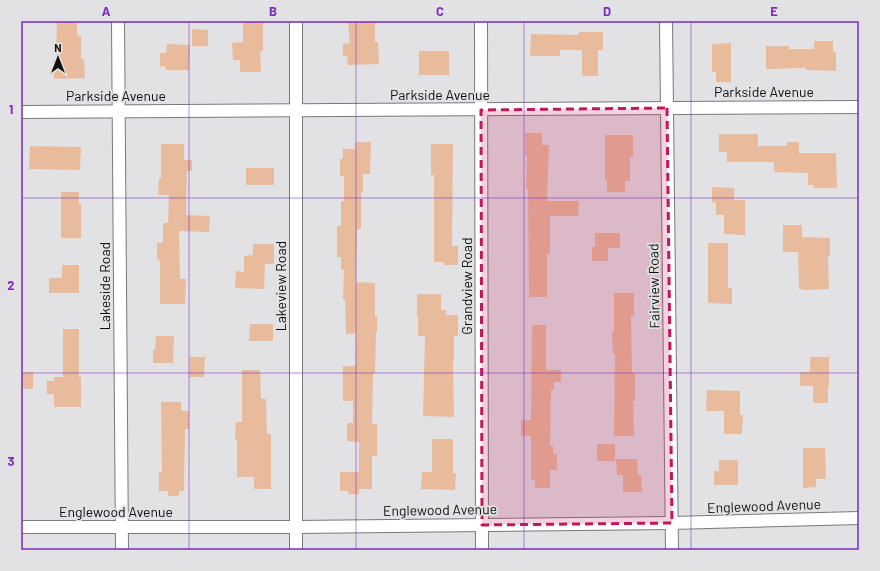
<svg xmlns="http://www.w3.org/2000/svg" width="880" height="571" font-family="Barlow,sans-serif">
	<style>
		.building { fill: #e8bb9c }
		.lines { fill: none; stroke-linecap: round; stroke-linejoin: round }
		.street-casing { stroke: #79797a; stroke-width: 14 }
		.street { stroke: #fff; stroke-width: 12 }
		.marked { fill: #c2185b; fill-opacity: 0.2; stroke: #c2185b; stroke-width: 3; stroke-dasharray: 8 5; stroke-linejoin: round }
		.grid { fill: none; stroke: #7b2cbf; stroke-width: 1; stroke-opacity: 0.55 }
		.labels { text-anchor: middle; stroke-width: 3.5; stroke-linejoin: round; paint-order: stroke }
		.street-label { font-size: 14px; fill: #111112; stroke: #e2e2e4 }
		.neatline { fill: none; stroke: #7b2cbf; stroke-width: 1.5 }
		.grid-label { font-size: 13px; text-anchor: middle; font-weight: bold; fill: #7b2cbf }
	</style>
	<rect width="100%" height="100%" fill="#e2e2e4"/>
	<g class="building">
		<polygon points="57,21 77,21 77,35 81,36 81,59 84,59 85,78 54,79 53,60 56,60"/>
		<polygon points="243,21 263,21 263,51 260,51 261,72 240,72 240,60 233,60 232,43 243,42"/>
		<polygon points="348,21 375,21 375,42 378,42 379,64 348,65 347,56 343,56 343,44 350,43"/>
		<polygon points="192,29 208,30 208,46 192,46"/>
		<polygon points="579,32 603,32 603,50 598,50 598,76 582,76 582,50 560,50 560,56 530,56 531,34 579,35"/>
		<polygon points="814,41 833,41 833,52 836,52 836,71 806,70 806,68 766,69 766,46 789,46 789,49 814,49"/>
		<polygon points="731,43 731,82 716,82 716,72 712,72 712,44"/>
		<polygon points="167,44 190,45 189,70 166,70 166,67 160,66 160,53 166,53"/>
		<rect x="419" y="51" width="30" height="24"/>
		<polygon points="525,133 542,133 542,145 549,145 547,201 579,201 578,216 550,216 550,254 547,254 547,297 529,297 528,189 526,189 527,155 525,155"/>
		<polygon points="719,134 758,134 758,146 785,146 785,145 787,145 787,142 799,142 799,153 836,153 837,188 814,188 814,185 808,185 808,173 774,172 774,162 727,162 727,152 719,152"/>
		<polygon points="605,135 633,135 633,157 630,157 630,181 625,181 625,192 607,192 607,180 605,180"/>
		<polygon points="355,142 371,142 370,174 363,174 363,192 361,192 361,229 357,229 357,238 356,282 375,283 375,317 377,317 377,333 376,333 375,374 373,374 372,424 377,424 377,456 372,456 372,489 359,489 359,494 348,494 348,491 340,491 340,472 359,472 359,442 347,441 347,423 353,423 353,401 343,401 343,366 355,366 356,333 346,334 345,299 343,299 344,270 341,270 341,257 337,257 337,226 341,226 341,201 344,201 344,176 340,176 340,159 343,159 343,149 355,149"/>
		<polygon points="161,144 184,144 184,160 192,160 192,171 187,171 186,215 210,216 209,232 179,231 180,279 186,279 185,304 160,304 160,259 157,260 157,243 163,243 163,223 168,223 169,195 158,195 159,178 161,178"/>
		<polygon points="431,144 453,144 452,246 458,246 458,265 444,265 444,262 434,262 434,175 431,175"/>
		<polygon points="30,146 81,147 80,170 29,169"/>
		<rect x="246" y="168" width="28" height="17"/>
		<polygon points="712,187 734,188 734,200 745,200 745,235 724,234 724,215 716,215 716,203 712,202"/>
		<polygon points="61,192 79,192 79,204 81,204 81,238 61,238"/>
		<polygon points="783,225 802,225 802,237 830,238 830,256 828,256 829,289 803,290 803,289 799,289 798,252 783,252"/>
		<polygon points="595,233 620,233 620,248 608,248 608,261 592,261 592,247 595,247"/>
		<polygon points="708,243 728,243 728,288 732,288 732,304 708,303"/>
		<polygon points="253,244 274,244 274,264 265,264 264,289 235,288 236,271 244,272 244,256 253,255"/>
		<polygon points="62,265 79,265 79,293 49,293 49,278 62,278"/>
		<polygon points="614,293 634,293 634,316 631,316 631,325 632,373 635,373 635,401 633,401 634,436 614,436 615,354 613,354 612,333 614,332"/>
		<polygon points="417,294 441,294 441,310 446,310 446,315 458,315 458,336 454,336 454,360 453,360 454,417 423,416 425,336 418,336 418,316 417,316"/>
		<polygon points="250,324 273,324 273,341 249,341"/>
		<polygon points="532,325 546,325 546,370 561,370 561,382 554,382 554,390 551,390 550,446 553,446 553,454 557,454 557,470 550,470 550,488 535,488 535,480 531,480 531,436 521,436 521,420 531,420"/>
		<polygon points="63,329 79,329 79,377 81,377 81,407 54,407 54,394 47,394 47,381 54,381 54,377 63,377"/>
		<polygon points="156,336 174,336 173,363 153,363 153,350 155,350"/>
		<polygon points="190,357 205,357 204,377 189,377"/>
		<polygon points="810,357 829,357 829,386 828,386 828,403 813,403 813,386 800,386 800,372 810,372"/>
		<polygon points="242,370 260,370 261,399 266,399 267,434 271,434 271,489 254,489 254,477 237,477 237,440 235,440 236,422 242,422"/>
		<rect x="21" y="372" width="12" height="17"/>
		<polygon points="707,390 740,391 740,415 743,415 742,434 724,434 724,411 706,411"/>
		<polygon points="161,402 181,402 181,411 189,411 189,429 185,429 184,491 179,491 179,496 168,496 168,491 159,491 159,472 162,472"/>
		<polygon points="432,439 453,439 453,473 456,473 455,490 421,489 422,472 432,472"/>
		<rect x="597" y="444" width="18" height="17"/>
		<polygon points="803,448 825,448 826,479 816,479 816,487 803,488"/>
		<polygon points="616,459 637,459 638,475 641,475 642,492 623,492 623,475 617,475"/>
		<polygon points="719,460 738,460 738,485 714,485 714,471 719,471"/>
	</g>
	<g class="lines">
		<g class="street-casing">
			<g id="street">
				<polyline points="118,21 122,550"/>
				<polyline points="296,21 296,550"/>
				<polyline points="481,21 482,550"/>
				<polyline points="666,21 672,550"/>
				<polyline points="21,112 859,107"/>
				<polyline points="21,527 296,527 672,523 859,518"/>
			</g>
		</g>
		<use href="#street" class="street"/>
	</g>
	<path class="marked" d="M 667,108 L 672,523 L 482,525 L 481,110 Z"/>
	<path class="grid" d="M 189,21 L 189,550M 356,21 L 356,550M 524,21 L 524,550M 691,21 L 691,550M 21,198 L 859,198M 21,373 L 859,373"/>
	<g class="labels">
		<g class="street-label">
			<text x="764" y="97">Parkside Avenue</text>
			<text x="440" y="100">Parkside Avenue</text>
			<text x="116" y="101">Parkside Avenue</text>
			<text transform="translate(105 286) rotate(-90)" y="5">Lakeside Road</text>
			<text transform="translate(281 286) rotate(-90)" y="5">Lakeview Road</text>
			<text transform="translate(467 286) rotate(-90)" y="5">Grandview Road</text>
			<text transform="translate(654 286) rotate(-91)" y="5">Fairview Road</text>
			<text transform="translate(764 506) rotate(-2)" y="5">Englewood Avenue</text>
			<text transform="translate(440 510) rotate(-1)" y="5">Englewood Avenue</text>
			<text x="116" y="517">Englewood Avenue</text>
		</g>
	</g>
	<rect width="880" height="571" fill="none" stroke="#e2e2e4" stroke-width="44"/>
	<g transform="translate(58 58)" stroke="#e2e2e4" stroke-width="3" paint-order="stroke">
	<path d="M0-3L7 15L0 10L-7 15Z" fill="#111112"/>
	<text y="-6" font-size="11" font-weight="bold" text-anchor="middle" fill="#111112">N</text>
	</g>
	<rect x="22" y="22" width="836" height="527" class="neatline"/>
	<g class="grid-label">
		<text x="106" y="16">A</text>
		<text x="273" y="16">B</text>
		<text x="440" y="16">C</text>
		<text x="607" y="16">D</text>
		<text x="774" y="16">E</text>
		<text x="11" y="114">1</text>
		<text x="11" y="290">2</text>
		<text x="11" y="466">3</text>
	</g>
</svg>
